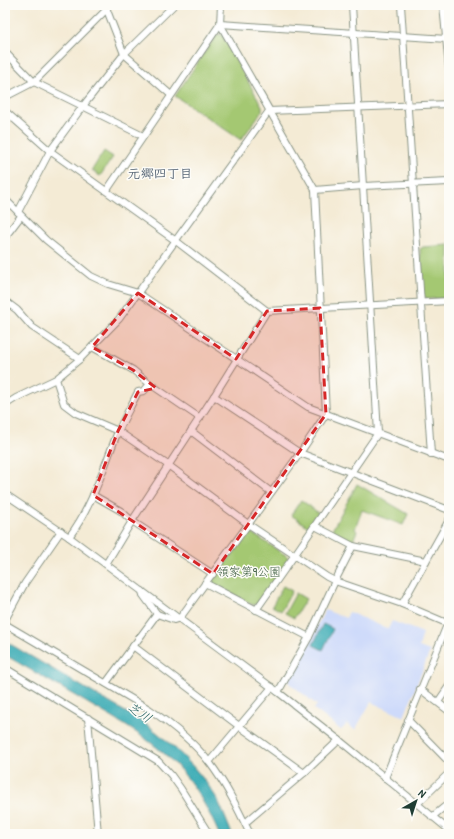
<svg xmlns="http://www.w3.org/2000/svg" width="454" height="839" font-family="'Patrick Hand','Klee One',sans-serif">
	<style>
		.built { fill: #cedafa }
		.green { fill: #a4c872; stroke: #628253 }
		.water { fill: #39aab4; stroke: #2c7474 }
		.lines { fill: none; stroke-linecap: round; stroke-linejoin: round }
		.minor-casing { stroke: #8a9484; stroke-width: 8 }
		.minor { stroke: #fff; stroke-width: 6 }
		.marked { fill: #d62828; fill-opacity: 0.2; stroke: #d62828; stroke-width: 3; stroke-dasharray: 8 5; stroke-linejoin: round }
		.labels { text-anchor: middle; stroke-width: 3; stroke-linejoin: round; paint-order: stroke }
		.park-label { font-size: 12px; fill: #406044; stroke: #fdfcf7 }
		.neighbourhood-label { font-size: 13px; font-weight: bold; fill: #586777; stroke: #fdfcf7 }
		.water-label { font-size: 13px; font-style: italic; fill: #286361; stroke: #fdfcf7 }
	</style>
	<rect width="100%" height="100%" fill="#fdfcf7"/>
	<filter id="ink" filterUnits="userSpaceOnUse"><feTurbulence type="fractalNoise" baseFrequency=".025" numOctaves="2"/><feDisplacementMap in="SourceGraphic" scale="8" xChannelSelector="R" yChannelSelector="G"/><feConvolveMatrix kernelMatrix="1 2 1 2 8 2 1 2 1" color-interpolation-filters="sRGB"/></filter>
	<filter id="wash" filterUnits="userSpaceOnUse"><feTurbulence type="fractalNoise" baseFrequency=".012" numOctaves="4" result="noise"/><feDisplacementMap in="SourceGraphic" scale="16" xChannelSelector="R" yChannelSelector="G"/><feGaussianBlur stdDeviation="0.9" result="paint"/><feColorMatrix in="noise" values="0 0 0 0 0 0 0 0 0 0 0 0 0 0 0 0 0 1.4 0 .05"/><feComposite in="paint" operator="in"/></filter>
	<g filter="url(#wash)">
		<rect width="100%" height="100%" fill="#f4ebd5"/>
		<polygon class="built" points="325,610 346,618 349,612 388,629 392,621 423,633 419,647 430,651 404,717 371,702 355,730 347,724 341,730 314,709 317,705 288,682"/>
		<g class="green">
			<polygon points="217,34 222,35 262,106 262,111 241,140 175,96"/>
			<polygon points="104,151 113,157 100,176 92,170"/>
			<polygon points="449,245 449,298 427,299 423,295 420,249 423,247"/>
			<polygon points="357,484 408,514 403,525 362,510 355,529 357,531 352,543 331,532"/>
			<polygon points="301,500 320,514 310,528 291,515"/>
			<polygon points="250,532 287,556 288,559 258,604 253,605 213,584 212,580 246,533"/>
			<polygon points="283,586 292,591 281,611 272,606"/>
			<polygon points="296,593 306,599 294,618 285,613"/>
		</g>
		<g class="water">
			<polygon points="323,624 333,629 323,650 313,645"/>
			<path d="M 5,641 L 146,724 C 173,744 198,768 216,797 C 222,808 227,822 232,834 L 219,834 C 208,809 195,785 176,765 C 151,739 120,722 89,704 C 61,688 33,671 5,655 Z"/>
		</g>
	</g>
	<g filter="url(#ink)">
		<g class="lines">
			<g class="minor-casing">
				<g id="minor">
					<polyline points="105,5 124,54 171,95"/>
					<polyline points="401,5 431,454"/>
					<polyline points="443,5 449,69"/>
					<polyline points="5,52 34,82 143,136"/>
					<polyline points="5,97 34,82 107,9"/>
					<polyline points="5,111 50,151 176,241 267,311 449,301"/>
					<polyline points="107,190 220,24 447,39 449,38"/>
					<polyline points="315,190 363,186 449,182"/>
					<polyline points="5,199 46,240 91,276 108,284 138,293 308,407 449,460"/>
					<polyline points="18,212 50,151 83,106 124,54 174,5"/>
					<polyline points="5,237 21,216"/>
					<polyline points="5,301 17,310 32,327 80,359"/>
					<polyline points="92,347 133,370 150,384 200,418"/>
					<polyline points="56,379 64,404 76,413 118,431 168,465 248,524 327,577 335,581 402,604 449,624"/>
					<polyline points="214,396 300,453 449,510"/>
					<polyline points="5,405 16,398 56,379 80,359 119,319 269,111 449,104"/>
					<polyline points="191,431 271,492"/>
					<polyline points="5,494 69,537 278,692 339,740 449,830"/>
					<polyline points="93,495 121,511 132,521 213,574"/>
					<polyline points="315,526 353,546 426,561"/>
					<path d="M 69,537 C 92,507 103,469 117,434 C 123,420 131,406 138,392 L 144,391 L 150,384"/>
					<polyline points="106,564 132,521 214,396 267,311"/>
					<polyline points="205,583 309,637"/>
					<polyline points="142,591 143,595 157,614"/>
					<polyline points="402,604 449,520"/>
					<polyline points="256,610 294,556 378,433 352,5"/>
					<polyline points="5,620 25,583 61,531"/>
					<path d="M 5,624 L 149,709 C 171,724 193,741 209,762 C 226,784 238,809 250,834"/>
					<polyline points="133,646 239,726 304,773"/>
					<polyline points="5,668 158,761 171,775 181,789 209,834"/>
					<polyline points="106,683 157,614 174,620 180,618 300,453 326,414 315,190 220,24 221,5"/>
					<polyline points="420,689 449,711"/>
					<polyline points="278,692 309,637 335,581 353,546"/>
					<polyline points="438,702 449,686"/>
					<polyline points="88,718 98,834"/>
					<polyline points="408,720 449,762"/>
					<polyline points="209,762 272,687"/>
					<polyline points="385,778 449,620"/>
					<polyline points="417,804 449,773"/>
					<polyline points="432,817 449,803"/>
					<polyline points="245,823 304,773 339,740"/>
				</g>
			</g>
			<use href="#minor" class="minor"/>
		</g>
	</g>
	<path class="marked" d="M 138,293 L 236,359 L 267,311 L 320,308 L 326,414 L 213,574 L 93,495 L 118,431 L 138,392 L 156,388 L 133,370 L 92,347 Z"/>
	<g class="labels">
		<g class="park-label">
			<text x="249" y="576">領家第9公園</text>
		</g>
		<g class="neighbourhood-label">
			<text x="160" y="178">元郷四丁目</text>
		</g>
		<g class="water-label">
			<text transform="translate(140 712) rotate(34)" y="5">芝川</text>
		</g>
	</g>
	<rect width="454" height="839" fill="none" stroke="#fdfcf7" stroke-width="20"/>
	<g transform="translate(416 801) rotate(39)" stroke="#fdfcf7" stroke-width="3" paint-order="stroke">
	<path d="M0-3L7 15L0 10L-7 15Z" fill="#1f3d34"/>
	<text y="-6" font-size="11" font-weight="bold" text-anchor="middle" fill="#1f3d34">N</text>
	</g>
</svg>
